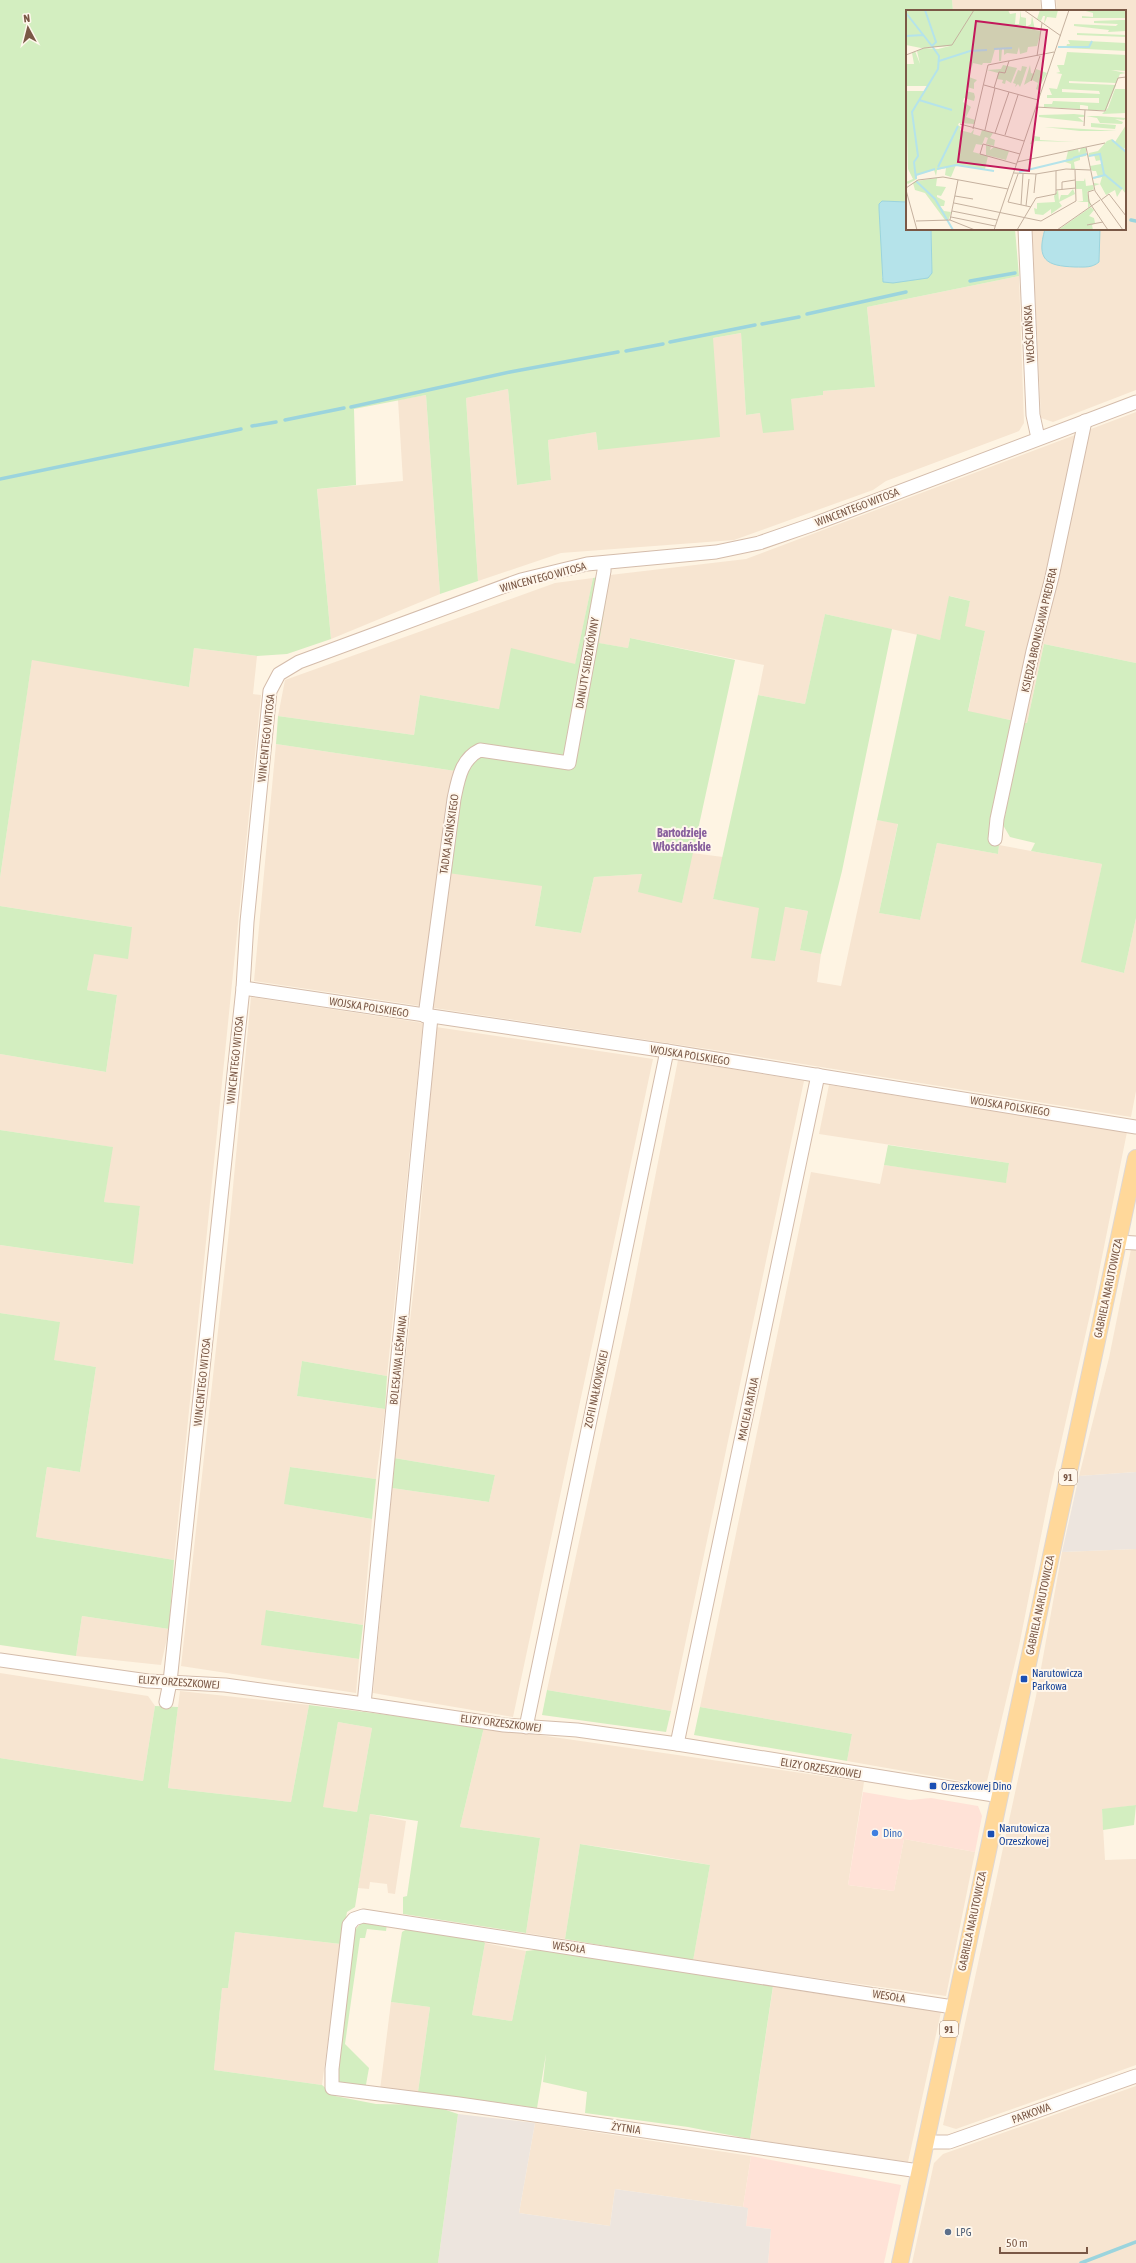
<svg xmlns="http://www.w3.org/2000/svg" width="1136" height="2263" font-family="'Asap Condensed',sans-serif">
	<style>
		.residential { fill: #f7e5d1 }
		.commercial { fill: #ffe2d7 }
		.industrial { fill: #ede5de }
		.green { fill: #d3eec0; fill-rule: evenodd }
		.water { fill: #b5e3ea; stroke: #9bd4dd }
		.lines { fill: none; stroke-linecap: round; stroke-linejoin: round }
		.stream { stroke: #9bd4dd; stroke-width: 3.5 }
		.minor-casing { stroke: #d4bcab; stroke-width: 15 }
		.major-casing { stroke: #dfd7d3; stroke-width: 18 }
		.minor { stroke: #fff; stroke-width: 13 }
		.major { stroke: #ffd89a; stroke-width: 16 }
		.transit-dot { fill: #1a4fb4; stroke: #fff7ec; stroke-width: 1.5 }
		.shop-dot { fill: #3f7fe0; stroke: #fff7ec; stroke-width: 1.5 }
		.service-dot { fill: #5c6f8a; stroke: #fff7ec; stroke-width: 1.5 }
		.labels { text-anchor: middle; stroke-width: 4; stroke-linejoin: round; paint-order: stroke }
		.shield { fill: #fff7ec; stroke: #a28878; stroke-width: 1 }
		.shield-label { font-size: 10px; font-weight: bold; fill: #7a5846 }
		.street-label { font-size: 11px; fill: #7a5846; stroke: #fff7ec }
		.transit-label { font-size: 11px; fill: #164399; stroke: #fff7ec; text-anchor: start }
		.shop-label { font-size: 11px; fill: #366cbe; stroke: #fff7ec; text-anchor: start }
		.service-label { font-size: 11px; fill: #4e5e75; stroke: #fff7ec; text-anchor: start }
		.neighbourhood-label { font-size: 12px; font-weight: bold; fill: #89619e; stroke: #fff7ec }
		.inset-river { fill: none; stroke: #b5e3ea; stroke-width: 2 }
		.inset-road { fill: none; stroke: #c5b19f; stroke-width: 1 }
		.view { fill: #c2185b; fill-opacity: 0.15; stroke: #c2185b; stroke-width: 2 }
		.inset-edge { fill: none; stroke: #7a5846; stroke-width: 2 }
	</style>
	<rect width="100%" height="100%" fill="#fef4e3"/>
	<g class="residential">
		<polygon points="952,0 1040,0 1041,11 953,11"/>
		<polygon points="1056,0 1136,0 1136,390 1053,422 1041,418 1032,229 1125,229 1125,11 1057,11"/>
		<polygon points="1019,276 1024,423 1019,431 886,481 873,490 734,540 561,553 478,581 466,398 508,389 517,485 551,480 548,440 596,432 598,450 713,338 741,333 746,415 760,413 793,430 790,399 823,395 823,391 875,387 867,307"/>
		<polygon points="426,395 440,594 331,639 317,489 403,481 398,400"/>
		<polygon points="1136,412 1136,663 1044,644 1027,723 968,712 985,631 964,627 970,601 950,596 940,640 825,614 805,704 758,695 764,665 630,638 628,648 598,643 610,575 746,559"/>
		<polygon points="593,578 575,665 499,709 420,695 414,735 278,716 285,680 555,583"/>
		<polygon points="194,648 257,656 253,694 261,695 174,1560 36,1537 47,1467 80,1472 96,1367 53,1360 59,1322 0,1313 0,1245 132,1264 140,1207 104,1202 112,1147 0,1130 0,1054 106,1072 117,995 87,990 93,954 132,927 0,906 0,878 32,659 189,687"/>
		<polygon points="276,744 462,772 542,886 535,926 581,933 594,877 642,874 682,903 692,853 723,857 713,899 759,907 775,961 784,907 808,911 800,950 821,954 817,982 841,986 877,820 898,823 879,913 920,920 937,843 998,854 999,845 1102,864 1082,962 1124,973 1136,918 1136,1091 1131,1117 734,1053 254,981"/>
		<polygon points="251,997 423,1023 387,1376 302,1361 297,1396 385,1409 376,1479 290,1467 285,1504 372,1519 363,1625 267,1610 262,1645 359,1659 356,1693 181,1666 228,1240"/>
		<polygon points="436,1027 653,1059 513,1717 373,1693 392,1488 489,1502 495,1475 394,1458 416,1269"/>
		<polygon points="678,1060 804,1081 671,1711 547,1690 629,1310"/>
		<polygon points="829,1085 1127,1132 1094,1297 1050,1491 1019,1646 987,1781 978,1784 847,1761 852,1734 700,1707 811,1172 880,1184 884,1165 1006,1182 1009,1163 819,1134"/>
		<polygon points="1136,1248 1136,1472 1079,1476 1109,1358 1131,1249"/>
		<polygon points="1136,1549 1136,1805 1102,1810 1105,1860 1136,1859 1136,2065 956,2129 943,2125 1036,1696 1062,1552"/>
		<polygon points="82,1616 169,1629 161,1665 76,1656"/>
		<polygon points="0,1673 148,1696 155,1706 143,1781 0,1758"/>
		<polygon points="180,1691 309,1705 291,1802 168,1788"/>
		<polygon points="338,1722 372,1728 357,1812 322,1807"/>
		<polygon points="484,1727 864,1782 848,1885 894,1891 904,1839 975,1852 946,1996 693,1961 710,1865 642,1853 580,1844 565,1939 526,1933 540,1838 460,1827"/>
		<polygon points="370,1814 406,1821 395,1894 388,1893 387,1884 370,1882 369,1889 358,1888"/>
		<polygon points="235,1932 341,1944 322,2085 214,2070 222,1987 228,1988"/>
		<polygon points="485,1943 526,1951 512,2021 472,2015"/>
		<polygon points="773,1987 941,2012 908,2162 750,2139"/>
		<polygon points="391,2002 430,2007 418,2092 380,2090"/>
		<polygon points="1136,2086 1136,2263 912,2263 934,2163 943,2154"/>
		<polygon points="535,2123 751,2156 743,2207 615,2189 610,2226 519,2213"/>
	</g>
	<g class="commercial">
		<polygon points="863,1792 910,1800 931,1798 978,1806 982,1816 975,1852 904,1839 894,1891 848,1885"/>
		<polygon points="751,2156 901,2185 884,2263 768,2263 771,2229 746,2226 748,2209 743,2207"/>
	</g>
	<g class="industrial">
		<polygon points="1136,1472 1136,1549 1062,1552 1079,1476"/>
		<polygon points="458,2114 535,2123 519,2213 610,2226 615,2189 743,2207 748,2208 746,2226 771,2229 768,2263 438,2263"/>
	</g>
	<g class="green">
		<polygon points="0,0 952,0 953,11 907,11 907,202 882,201 879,204 883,264 882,278 928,277 932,272 931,229 1015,229 1019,276 867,307 875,387 823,391 823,395 791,399 794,430 763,433 760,413 746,415 741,333 713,338 720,437 598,450 596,432 548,440 551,480 517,485 508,389 466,398 478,581 440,594 426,395 354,409 356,485 317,489 331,639 287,654 257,656 194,648 189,687 32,660 0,878"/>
		<polygon points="610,575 599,643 628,648 630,638 735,660 682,903 638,892 642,874 594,877 581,933 535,926 542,886 448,873 462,772 276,744 278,716 414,735 420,695 499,709 511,648 575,664 593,578"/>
		<polygon points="949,596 970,601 965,626 985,631 968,711 1015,721 989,843 999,845 998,854 937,843 920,920 879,913 898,824 877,820 917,634 940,640"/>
		<polygon points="825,614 892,629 842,871 821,954 800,950 808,911 785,907 775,961 751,958 759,908 713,899 758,695 805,704"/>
		<polygon points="1044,644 1136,663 1136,918 1124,973 1081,962 1102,864 1031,851 1035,843 1010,837 1003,825 1024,723 1027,723"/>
		<polygon points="0,906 132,927 128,959 94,954 87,990 117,995 106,1072 0,1054"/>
		<polygon points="0,1130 113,1147 104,1202 140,1206 133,1264 0,1245"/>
		<polygon points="888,1145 1009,1163 1006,1183 884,1165"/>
		<polygon points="0,1313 60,1322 54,1360 96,1367 80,1472 47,1467 36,1537 174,1560 169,1629 82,1616 76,1656 0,1645"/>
		<polygon points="302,1361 387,1376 385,1409 297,1396"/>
		<polygon points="394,1458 495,1475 489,1502 392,1488"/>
		<polygon points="290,1467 376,1479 372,1519 284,1504"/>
		<polygon points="266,1610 363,1625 359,1659 261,1645"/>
		<polygon points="547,1690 671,1711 666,1732 542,1715"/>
		<path d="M 309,1705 L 484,1727 L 460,1827 L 540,1838 L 526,1933 L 403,1914 L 403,1897 L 407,1896 L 418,1821 L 370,1814 L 355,1907 L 347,1912 L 341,1944 L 235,1932 L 228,1988 L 222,1988 L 214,2070 L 322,2085 L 335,2096 L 376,2104 L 431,2105 L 458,2114 L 438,2263 L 0,2263 L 0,1758 L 143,1781 L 155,1706 L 178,1707 L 168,1788 L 291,1802 ZM 338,1722 L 372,1728 L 357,1812 L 323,1807 Z"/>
		<polygon points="700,1707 852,1734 847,1761 694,1735"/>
		<polygon points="1136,1805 1134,1825 1103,1830 1102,1809"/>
		<polygon points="580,1844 710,1865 693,1961 565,1939"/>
		<polygon points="363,1921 387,1924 386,1931 367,1929 365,1938 360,1938 345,2044 369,2068 365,2090 340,2086 335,2074 355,1930"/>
		<polygon points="410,1927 480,1938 485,1943 472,2015 512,2021 526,1951 544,1949 675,1967 773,1986 750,2139 688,2127 585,2113 587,2092 543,2082 546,2054 537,2108 418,2092 430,2007 391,2002 402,1932"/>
	</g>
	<g class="water">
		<polygon points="882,201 907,202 907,229 931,229 932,273 928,278 893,283 883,282 879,209 879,204"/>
		<path d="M 1045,229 L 1100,229 L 1099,262 C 1092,268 1085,267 1075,267 C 1046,266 1036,260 1045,229 Z"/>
	</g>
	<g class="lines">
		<g class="stream">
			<polyline points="1131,220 1136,221"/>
			<polyline points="970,281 1015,273"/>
			<polyline points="807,314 906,292"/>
			<polyline points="762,324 799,317"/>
			<polyline points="670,342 755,325"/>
			<polyline points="626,351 663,344"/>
			<polyline points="351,407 510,372 618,352"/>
			<polyline points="285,420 344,408"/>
			<polyline points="252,426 276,422"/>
			<polyline points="0,479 241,429"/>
			<polyline points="1081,2263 1136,2242"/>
		</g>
		<g class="minor-casing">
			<g id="minor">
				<polyline points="1048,0 1049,11"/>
				<polyline points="1025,229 1033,415 1038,438"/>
				<polyline points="995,839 997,819 1033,651 1052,577 1085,421"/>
				<polyline points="243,988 667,1051 1136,1127"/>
				<path d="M 425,1016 L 454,799 C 458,780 461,759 480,750 L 569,763 L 604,571 L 604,563"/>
				<polyline points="1118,1242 1136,1243"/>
				<polyline points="0,1660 148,1681 225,1685 364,1704 504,1725 577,1730 677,1744 1000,1796"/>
				<polyline points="166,1702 170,1682 243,988 247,922 270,691 279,674 299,662 521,580 587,564 716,552 759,543 814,524 1136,402"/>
				<polyline points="364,1704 431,1017"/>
				<polyline points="526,1727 667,1051"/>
				<polyline points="677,1744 818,1075"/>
				<polyline points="926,2142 949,2142 1136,2076"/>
				<polyline points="919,2171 459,2104 332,2088 332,2069 349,1925 354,1919 363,1916 953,2007"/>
			</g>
		</g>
		<g class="major-casing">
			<polyline id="major" points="900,2263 1136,1158"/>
		</g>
		<use href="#minor" class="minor"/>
		<use href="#major" class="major"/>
	</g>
	<g class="transit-dot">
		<rect x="1020" y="1675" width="8" height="8" rx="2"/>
		<rect x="929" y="1782" width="8" height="8" rx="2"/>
		<rect x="987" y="1830" width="8" height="8" rx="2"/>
	</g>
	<circle class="shop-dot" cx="875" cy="1833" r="4"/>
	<circle class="service-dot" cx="948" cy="2232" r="4"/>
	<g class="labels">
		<g class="shield">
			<rect x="1059" y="1469" width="18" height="16" rx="3"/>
			<rect x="940" y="2021" width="18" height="16" rx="3"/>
		</g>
		<g class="shield-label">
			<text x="1068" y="1481">91</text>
			<text x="949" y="2033">91</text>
		</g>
		<g class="street-label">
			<text transform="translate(1029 334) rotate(-93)" y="4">WŁOŚCIAŃSKA</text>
			<text transform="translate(857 507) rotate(-21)" y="4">WINCENTEGO WITOSA</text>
			<text transform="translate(543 577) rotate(-15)" y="4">WINCENTEGO WITOSA</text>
			<text transform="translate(1039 630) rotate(-77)" y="4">KSIĘDZA BRONISŁAWA PREDERA</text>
			<text transform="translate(587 663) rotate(-80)" y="4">DANUTY SIEDZIKÓWNY</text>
			<text transform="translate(266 738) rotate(-84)" y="4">WINCENTEGO WITOSA</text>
			<text transform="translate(449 834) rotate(-82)" y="4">TADKA JASIŃSKIEGO</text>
			<text transform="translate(369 1007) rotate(9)" y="4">WOJSKA POLSKIEGO</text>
			<text transform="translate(690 1055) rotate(9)" y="4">WOJSKA POLSKIEGO</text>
			<text transform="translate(235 1060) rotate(-84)" y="4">WINCENTEGO WITOSA</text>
			<text transform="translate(1010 1106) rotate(9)" y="4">WOJSKA POLSKIEGO</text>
			<text transform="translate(1108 1288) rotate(-78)" y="4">GABRIELA NARUTOWICZA</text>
			<text transform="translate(398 1360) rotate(-84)" y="4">BOLESŁAWA LEŚMIANA</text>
			<text transform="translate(202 1382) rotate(-84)" y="4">WINCENTEGO WITOSA</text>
			<text transform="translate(596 1389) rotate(-78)" y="4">ZOFII NAŁKOWSKIEJ</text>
			<text transform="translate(748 1409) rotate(-78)" y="4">MACIEJA RATAJA</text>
			<text transform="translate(1040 1605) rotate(-78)" y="4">GABRIELA NARUTOWICZA</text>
			<text transform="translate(179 1682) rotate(4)" y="4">ELIZY ORZESZKOWEJ</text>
			<text transform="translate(501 1723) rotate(7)" y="4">ELIZY ORZESZKOWEJ</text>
			<text transform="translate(821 1768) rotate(9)" y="4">ELIZY ORZESZKOWEJ</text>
			<text transform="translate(972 1921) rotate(-78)" y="4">GABRIELA NARUTOWICZA</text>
			<text transform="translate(569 1947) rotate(8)" y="4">WESOŁA</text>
			<text transform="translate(889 1996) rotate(9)" y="4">WESOŁA</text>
			<text transform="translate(1031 2113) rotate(-20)" y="4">PARKOWA</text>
			<text transform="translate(626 2128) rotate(8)" y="4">ŻYTNIA</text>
		</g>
		<g class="transit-label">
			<text x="1032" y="1677">Narutowicza<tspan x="1032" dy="13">Parkowa</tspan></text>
			<text x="941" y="1790">Orzeszkowej Dino</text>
			<text x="999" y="1832">Narutowicza<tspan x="999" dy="13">Orzeszkowej</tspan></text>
		</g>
		<g class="shop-label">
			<text x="883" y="1837">Dino</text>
		</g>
		<g class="service-label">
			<text x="956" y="2236">LPG</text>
		</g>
		<g class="neighbourhood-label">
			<text x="682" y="837">Bartodzieje<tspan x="682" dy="14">Włościańskie</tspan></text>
		</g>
	</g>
	<g transform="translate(906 10)">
		<rect width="220" height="220" fill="#fef4e3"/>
		<path d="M 0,0 L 102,0 L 104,4 L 110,3 L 109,14 L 113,14 L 115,0 L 115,7 L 120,8 L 120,17 L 125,14 L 126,6 L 129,20 L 135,21 L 131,36 L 122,37 L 121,42 L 114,44 L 113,37 L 111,44 L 101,43 L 98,45 L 98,39 L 96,39 L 95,51 L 93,51 L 93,39 L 89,39 L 85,53 L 77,53 L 76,55 L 67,53 L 63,67 L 71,70 L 68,73 L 68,79 L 61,77 L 60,81 L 68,83 L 69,87 L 68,91 L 58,88 L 57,92 L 65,97 L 60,107 L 69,110 L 68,114 L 53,113 L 52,115 L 55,117 L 54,120 L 65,123 L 68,119 L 67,124 L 74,126 L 76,120 L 87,123 L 84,128 L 89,130 L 88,136 L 80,134 L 82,128 L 79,127 L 76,135 L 70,134 L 67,142 L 82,146 L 79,159 L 50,155 L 45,167 L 39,165 L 40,158 L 31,160 L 30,166 L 28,160 L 11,165 L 11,169 L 2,174 L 0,172 L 7,169 L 2,159 L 0,81 L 19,81 L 22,76 L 0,76 L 0,54 L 8,54 L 6,43 L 9,41 L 14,54 L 11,41 L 18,38 L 32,39 L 44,36 L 15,38 L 0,35 ZM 134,0 L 152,0 L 150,8 L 141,7 L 138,14 L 139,6 L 137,6 L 135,11 L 131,9 ZM 220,0 L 220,8 L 176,8 L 176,6 L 187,7 L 187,3 L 176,0 ZM 215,10 L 220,10 L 220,21 L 202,22 L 203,20 L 168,16 L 168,14 L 210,16 L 212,14 L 188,13 L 188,11 ZM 171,23 L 220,25 L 220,27 L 171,25 ZM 162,30 L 220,33 L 220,41 L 160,38 L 161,34 L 164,34 ZM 161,42 L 220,45 L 220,61 L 205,60 L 220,63 L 214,64 L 210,73 L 163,71 L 163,73 L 210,75 L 200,100 L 182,100 L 182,96 L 176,95 L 174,95 L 174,99 L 138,97 L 138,94 L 146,94 L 147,91 L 193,93 L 193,88 L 141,88 L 141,85 L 146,85 L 143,78 L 151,79 L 156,64 L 150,63 L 154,62 L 151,55 L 158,55 ZM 156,79 L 193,81 L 194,84 L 156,82 ZM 97,55 L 111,58 L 105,73 L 100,70 L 99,74 L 96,73 L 97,70 L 91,69 L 92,63 L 81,60 L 95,59 ZM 124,55 L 125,63 L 128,64 L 130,59 L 141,63 L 132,80 L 130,79 L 132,73 L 126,70 L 118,75 ZM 116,56 L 121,57 L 116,72 L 114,77 L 112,74 L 109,77 L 110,74 L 107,73 L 112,60 L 115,61 ZM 209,79 L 220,79 L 220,103 L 196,104 L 202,98 ZM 168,104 L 178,105 L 178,107 L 172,107 L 178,112 L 133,107 L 133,105 ZM 180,106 L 191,106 L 220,108 L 218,110 L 209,109 L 217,112 L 216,114 L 194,113 L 191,108 ZM 185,113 L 210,115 L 209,119 L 185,117 ZM 220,115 L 220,136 L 218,139 L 220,142 L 220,184 L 216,179 L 211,187 L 209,180 L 200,185 L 194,174 L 188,176 L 188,173 L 194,174 L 196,167 L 186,169 L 192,167 L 190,161 L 185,161 L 187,160 L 185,160 L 184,156 L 195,154 L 195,150 L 190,151 L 188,145 L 182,147 L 183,143 L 192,141 L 201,131 L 206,129 L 209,132 ZM 138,117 L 162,118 L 211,121 L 174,121 ZM 128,126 L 134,127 L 134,130 L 169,132 L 129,131 L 126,134 L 124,134 ZM 80,135 L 85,136 L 84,140 L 88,137 L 103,141 L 100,150 L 80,145 ZM 175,138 L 180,138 L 180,146 L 174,147 L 174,150 L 168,152 L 169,159 L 165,159 L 165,154 L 156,151 L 160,150 L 162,141 L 172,139 L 173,143 ZM 31,168 L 30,176 L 40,177 L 35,186 L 31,185 L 31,187 L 39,191 L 38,196 L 34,196 L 38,201 L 45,202 L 43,209 L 39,210 L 19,183 L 9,180 L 7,173 L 11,171 ZM 179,168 L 180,176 L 187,175 L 188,179 L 181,182 L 185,195 L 182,198 L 182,192 L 171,192 L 177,191 L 176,179 L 170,179 L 170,171 L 178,171 ZM 167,179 L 169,184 L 153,192 L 156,196 L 145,204 L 145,199 L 137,205 L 129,204 L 128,198 L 131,199 L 131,193 L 149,192 L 148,186 L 152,180 L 153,191 L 155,185 L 162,185 ZM 185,197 L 188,200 L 183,206 L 188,208 L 189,213 L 186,215 L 187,220 L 152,220 Z" fill="#d3eec0" fill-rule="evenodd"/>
		<path class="inset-river" d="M 0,3 L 26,36 L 30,32 L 19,0M 0,26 L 17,25M 152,37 L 183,37 L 186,31M 88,39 L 106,38M 33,51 L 64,41 L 81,40M 13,90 L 46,100M 206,130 L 220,142M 183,146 L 194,144 L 198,164 L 216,179M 167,148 L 181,144M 32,157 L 52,116M 31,159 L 50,155 L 88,161M 113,162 L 167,149M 10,165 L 29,159M 187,168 L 199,165M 10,169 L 8,152 L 12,146 L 6,102 L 32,59 L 33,46 L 26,36M 10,171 L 29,189 L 47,220"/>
		<path class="inset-road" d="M 118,0 L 155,26M 0,45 L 18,38 L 46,35 L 68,0M 131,46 L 136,13M 125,71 L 134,46M 78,75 L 132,90M 88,78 L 93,62 L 99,63 L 103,51M 130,97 L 199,101 L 212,68 L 220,67M 54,114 L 118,131M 178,116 L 179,100M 67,119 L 82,55 L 148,42M 79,120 L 89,78M 89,123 L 103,82M 99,125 L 112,85M 180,137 L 199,133M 111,152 L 180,137 L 189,181 L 217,220M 110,154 L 74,144 L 77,134 L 114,144M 108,163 L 130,164 L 160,159 L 184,160M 0,178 L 12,170 L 37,167 L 102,179M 0,180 L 11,220M 150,180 L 170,178M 156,180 L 156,172 L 169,170M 188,180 L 182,182 L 183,192 L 202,220M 128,183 L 130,164M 49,186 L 67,189M 195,190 L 203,184 L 220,206M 102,192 L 112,164M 102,192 L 125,197M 48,193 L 135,211 L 170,191 L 169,160M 115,195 L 117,164M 120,196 L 123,169M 46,201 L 91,210M 45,207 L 89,216M 44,210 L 52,170M 44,210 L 69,220M 10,211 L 44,210M 181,215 L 197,212M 88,220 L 163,0M 111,220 L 130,188 L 150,184 L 150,161M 151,220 L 194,190"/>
		<path class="view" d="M 70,11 L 141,20 L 123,161 L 52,152 Z"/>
		<rect width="220" height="220" class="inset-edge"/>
	</g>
	<g transform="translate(28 28) rotate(353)" stroke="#fff7ec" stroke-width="3" paint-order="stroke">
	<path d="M0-3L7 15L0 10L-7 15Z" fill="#7a5846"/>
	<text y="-6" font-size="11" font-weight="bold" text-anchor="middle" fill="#7a5846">N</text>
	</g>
	<path d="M1000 2247v6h87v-6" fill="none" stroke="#7a5846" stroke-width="2"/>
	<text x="1006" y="2247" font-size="12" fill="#7a5846" stroke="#fff7ec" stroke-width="3" paint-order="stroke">50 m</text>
</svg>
